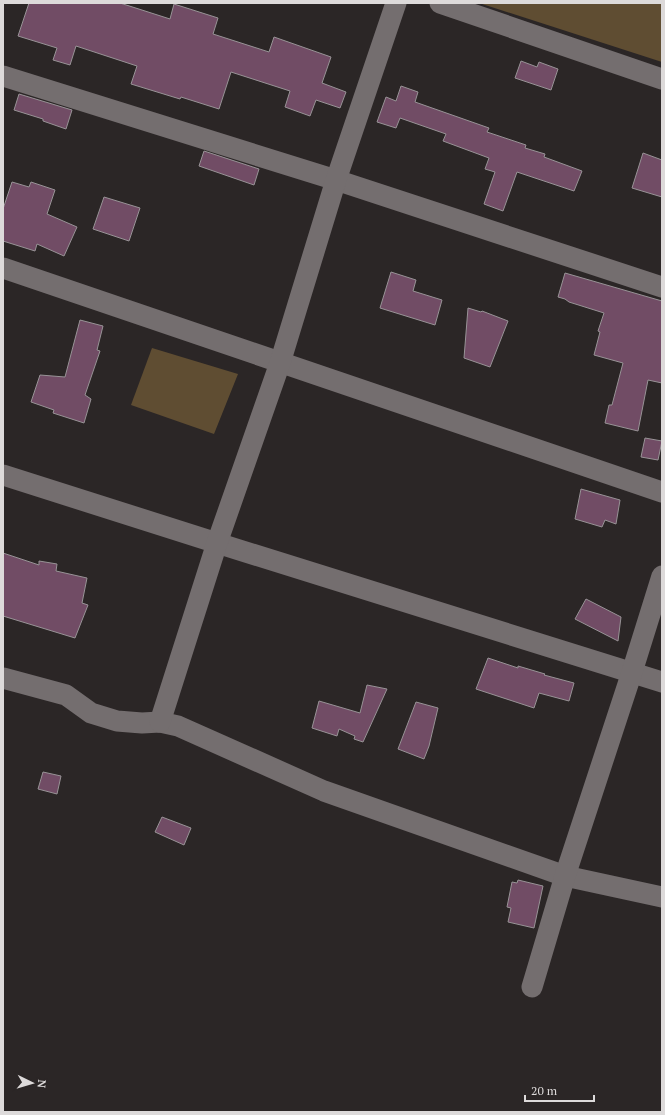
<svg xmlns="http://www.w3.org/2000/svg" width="665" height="1115" font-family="'PT Serif',serif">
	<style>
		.green { fill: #5f4d32 }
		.building { fill: #714c65; stroke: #989396 }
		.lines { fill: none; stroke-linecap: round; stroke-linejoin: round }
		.minor { stroke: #746e6f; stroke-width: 21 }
	</style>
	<rect width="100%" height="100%" fill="#2b2626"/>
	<g class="green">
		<polygon points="479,3 662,3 662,62"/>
		<polygon points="152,348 238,374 214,434 131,405"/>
	</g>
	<g class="building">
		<polygon points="29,3 120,3 170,19 174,4 218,18 213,34 269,52 274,37 331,57 322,83 346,92 340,108 316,100 310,116 285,107 290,91 231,72 219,109 181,97 180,99 131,84 137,66 76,46 70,65 53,60 57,48 18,36"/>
		<polygon points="521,61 537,67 539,62 558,69 551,90 515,78"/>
		<polygon points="401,86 418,92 415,102 489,128 487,132 526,145 525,148 545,154 544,157 582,171 574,191 517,172 503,211 484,204 495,172 485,169 489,158 443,141 446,134 400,118 396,128 377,122 386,97 396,101"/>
		<polygon points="19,94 72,110 66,129 43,121 43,119 14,110"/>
		<polygon points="204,151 259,169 254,185 199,166"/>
		<polygon points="643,153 662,160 662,197 632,188"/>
		<polygon points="12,182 29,187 31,182 55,190 47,214 77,227 64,256 37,244 35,251 3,241 3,209"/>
		<polygon points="104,197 140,208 129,241 93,229"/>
		<polygon points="391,272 416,280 413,291 442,300 435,325 380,308"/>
		<polygon points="565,273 662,301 662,383 648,380 638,431 605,423 609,405 612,405 623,363 594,355 600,332 598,331 604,313 569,302 565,299 558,297"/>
		<polygon points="468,308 481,312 482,311 508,321 490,367 464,358"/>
		<polygon points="80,320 103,326 97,350 100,351 85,395 91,399 84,423 53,413 54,410 31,402 40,375 65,377"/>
		<polygon points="645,438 662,441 658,460 641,457"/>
		<polygon points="581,489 620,500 616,524 605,520 602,527 575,519"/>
		<polygon points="3,553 39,565 39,561 57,564 56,571 87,578 82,603 88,605 75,638 3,616"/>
		<polygon points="586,599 621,617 618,641 575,619"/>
		<polygon points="488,658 518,668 518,666 545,674 544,675 574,683 569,701 539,693 534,708 476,689"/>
		<polygon points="367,685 387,689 363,742 354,739 355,736 339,729 337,736 312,728 319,701 360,713"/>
		<polygon points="416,702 438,708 429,746 424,759 398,749"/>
		<polygon points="43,772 61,776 57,794 38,789"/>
		<polygon points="162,817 191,828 184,845 155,832"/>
		<polygon points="518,880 543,886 534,928 508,922 511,908 507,907 512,882 517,883"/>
	</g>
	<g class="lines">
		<g class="minor">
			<polyline points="440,3 662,79"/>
			<polyline points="3,76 336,180 662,287"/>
			<polyline points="3,268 662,492"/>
			<polyline points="3,475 217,543 662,682"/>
			<polyline points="3,678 66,695 91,713 117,721 142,723 160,722 178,726 324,791 565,876 662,897"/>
			<polyline points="160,722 217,543 280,363 336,180 396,3"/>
			<polyline points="532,987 565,876 632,672 662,576"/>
		</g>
	</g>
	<rect width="665" height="1115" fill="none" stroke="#dddada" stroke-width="8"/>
	<g transform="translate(32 1083) rotate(95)" stroke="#2b2626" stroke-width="3" paint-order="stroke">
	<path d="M0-3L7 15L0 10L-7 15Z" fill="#dddada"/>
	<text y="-6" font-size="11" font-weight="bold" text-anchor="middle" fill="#dddada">N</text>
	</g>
	<path d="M525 1095v6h69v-6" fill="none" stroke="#dddada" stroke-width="2"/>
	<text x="531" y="1095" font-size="12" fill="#dddada" stroke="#2b2626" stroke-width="3" paint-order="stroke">20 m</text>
</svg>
